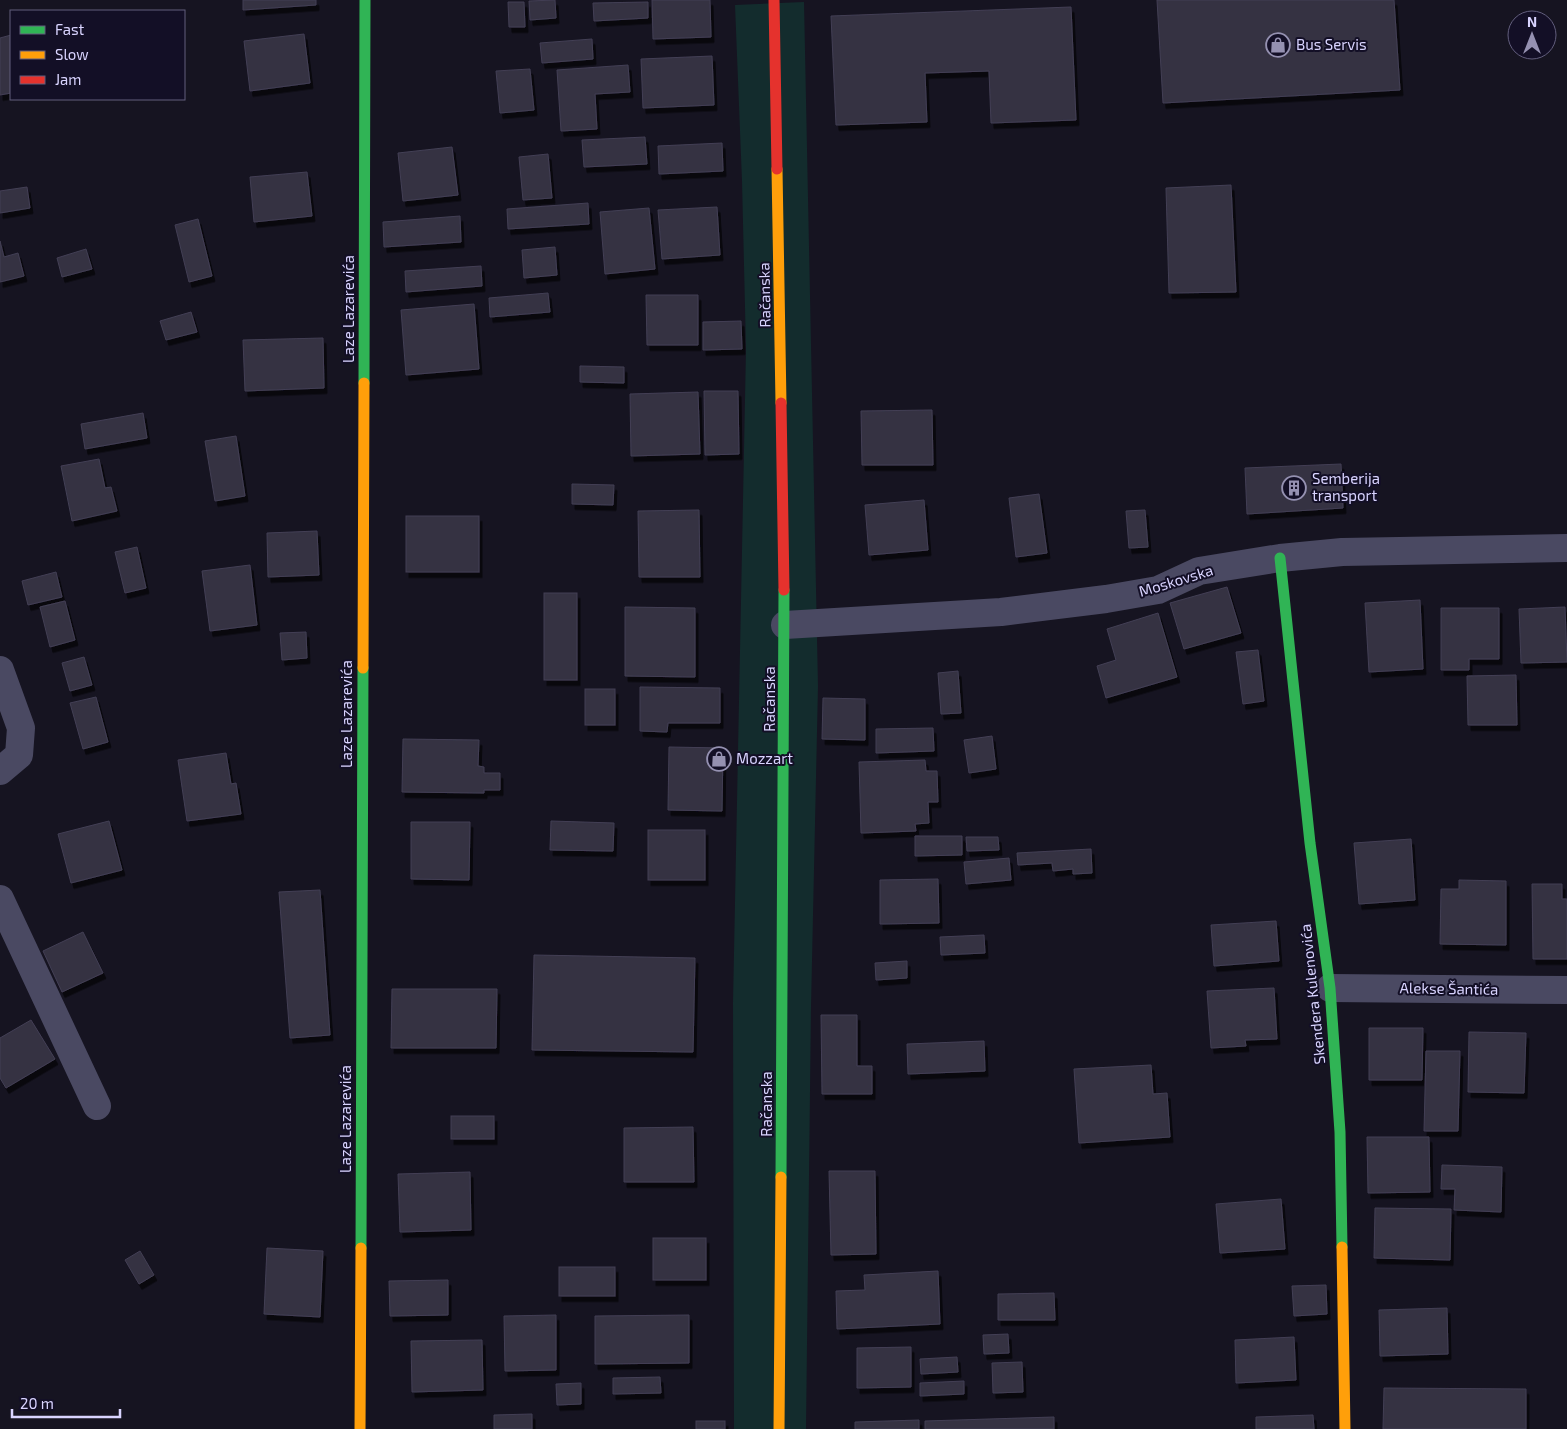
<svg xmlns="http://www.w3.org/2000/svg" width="1567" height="1429" font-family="'Exo 2',sans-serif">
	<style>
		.green { fill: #132c2d }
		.building { fill: #343243; stroke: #433f54; filter: url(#shadow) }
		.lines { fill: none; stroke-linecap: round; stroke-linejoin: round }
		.street { stroke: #4a4962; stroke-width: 28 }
		.fast { stroke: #30b455; stroke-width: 11 }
		.slow { stroke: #ff9f0a; stroke-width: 11 }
		.jam { stroke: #e5322d; stroke-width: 11 }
		.labels { text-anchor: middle; stroke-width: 4; stroke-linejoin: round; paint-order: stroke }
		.poi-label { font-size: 15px; fill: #d9d4ff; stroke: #130f26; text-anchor: start }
		.street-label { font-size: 15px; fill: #d9d4ff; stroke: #130f26 }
	</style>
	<defs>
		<filter id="shadow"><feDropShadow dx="3" dy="5.5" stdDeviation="0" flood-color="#0009"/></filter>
	</defs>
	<rect width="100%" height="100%" fill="#161421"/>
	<polygon class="green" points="804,2 818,686 811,1007 806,1429 734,1429 733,1003 746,349 742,181 735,5"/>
	<g class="building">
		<polygon points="243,0 316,0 316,5 243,10"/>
		<polygon points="555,0 556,18 530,20 529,1"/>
		<polygon points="652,0 710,0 711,37 653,39"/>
		<polygon points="1157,0 1394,0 1400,90 1163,103"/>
		<polygon points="508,2 524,2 525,27 509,27"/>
		<polygon points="648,2 648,18 594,21 593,3"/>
		<polygon points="1071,7 1076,120 991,123 989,71 925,73 927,122 836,125 831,16"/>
		<polygon points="304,34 310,83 250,91 244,41"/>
		<polygon points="11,35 11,93 0,95 0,38"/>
		<polygon points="592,39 593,59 542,63 540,43"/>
		<polygon points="712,56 714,105 643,108 641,59"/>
		<polygon points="628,65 630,92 595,94 597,129 561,131 557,70"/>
		<polygon points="530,69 534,110 500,113 496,71"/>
		<polygon points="645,137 647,164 584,167 582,140"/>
		<polygon points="722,143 723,171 659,174 658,146"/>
		<polygon points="452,147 458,195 403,201 398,153"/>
		<polygon points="548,154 552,198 523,200 519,157"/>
		<polygon points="307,172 312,216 254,222 250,177"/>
		<polygon points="1231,185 1236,292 1169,293 1166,188"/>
		<polygon points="27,187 30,208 0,213 0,191"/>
		<polygon points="588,203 589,224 508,229 507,209"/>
		<polygon points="717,207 720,255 662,259 658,210"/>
		<polygon points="649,208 655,269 605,274 600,212"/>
		<polygon points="460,216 461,242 384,247 383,222"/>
		<polygon points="198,219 212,276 189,282 175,225"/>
		<polygon points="0,241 4,257 18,253 24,276 0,282"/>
		<polygon points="555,247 557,275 524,278 522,250"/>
		<polygon points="86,249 92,269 62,277 57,258"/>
		<polygon points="481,266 482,286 406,292 405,271"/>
		<polygon points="548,293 550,312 490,317 489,298"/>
		<polygon points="646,295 698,295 698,345 647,345"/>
		<polygon points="474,304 479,369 406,375 401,310"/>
		<polygon points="191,312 197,332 166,340 160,321"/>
		<polygon points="741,321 742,349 703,350 703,322"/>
		<polygon points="323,338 324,388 245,391 243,340"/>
		<polygon points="580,366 624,367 624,383 580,382"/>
		<polygon points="704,391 738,391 739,454 705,455"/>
		<polygon points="698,392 700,454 631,456 630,394"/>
		<polygon points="932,410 933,465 862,465 861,411"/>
		<polygon points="143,413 147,438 85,449 81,424"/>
		<polygon points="236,436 245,496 215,501 205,441"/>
		<polygon points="99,459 105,488 111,487 117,511 72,521 61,466"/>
		<polygon points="1341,464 1343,508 1247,514 1245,468"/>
		<polygon points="572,484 614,485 613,505 572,504"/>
		<polygon points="1039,494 1047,553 1016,557 1009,498"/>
		<polygon points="924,500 928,550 869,555 865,505"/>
		<polygon points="699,510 700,577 639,577 638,511"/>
		<polygon points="1145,510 1148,547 1129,548 1126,511"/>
		<rect x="406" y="516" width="73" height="56"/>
		<polygon points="317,531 319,575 268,577 267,533"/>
		<polygon points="137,547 146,588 125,593 115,552"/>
		<polygon points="250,565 257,625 210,631 202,571"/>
		<polygon points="56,572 62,597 28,605 22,581"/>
		<polygon points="1227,587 1241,633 1184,649 1170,603"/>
		<rect x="544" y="593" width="33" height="87"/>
		<polygon points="1420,600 1423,669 1369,672 1365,603"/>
		<polygon points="65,601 75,640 50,647 40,607"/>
		<polygon points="625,607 695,608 695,677 625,676"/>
		<polygon points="1565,607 1567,662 1521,663 1519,609"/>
		<polygon points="1441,608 1499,608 1499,659 1469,659 1469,670 1441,670"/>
		<polygon points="1158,613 1177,677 1106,698 1097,666 1116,660 1107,629"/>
		<polygon points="306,632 307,658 282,660 280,633"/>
		<polygon points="1258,650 1264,701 1243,704 1236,652"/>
		<polygon points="84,657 92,685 70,691 62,663"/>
		<polygon points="958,671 961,713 941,714 938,673"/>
		<polygon points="1516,675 1517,725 1468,725 1467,676"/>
		<polygon points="640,687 720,688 720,723 668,723 667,732 640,731"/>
		<rect x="585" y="689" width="30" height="36"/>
		<polygon points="96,697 108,742 83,749 70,703"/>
		<polygon points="823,698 865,699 865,740 822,739"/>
		<polygon points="933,728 934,751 876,753 876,729"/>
		<polygon points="992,736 996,769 969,773 964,740"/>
		<polygon points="403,739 479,740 478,766 484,767 484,773 500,773 500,790 484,790 484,793 402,792"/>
		<polygon points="669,747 723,748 722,811 668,810"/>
		<polygon points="226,753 231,784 236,783 241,814 187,821 178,760"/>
		<polygon points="925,760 926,771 937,771 938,802 928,802 929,823 915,824 916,831 861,833 859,762"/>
		<polygon points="109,821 122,870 71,883 58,834"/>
		<polygon points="551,821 614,823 613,851 550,850"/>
		<polygon points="411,822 470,822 469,880 411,879"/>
		<rect x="648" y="830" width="57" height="50"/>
		<polygon points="915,836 962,836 962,855 915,856"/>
		<polygon points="966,837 998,837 999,850 967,851"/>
		<polygon points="1411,839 1415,900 1359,904 1354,843"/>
		<polygon points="1091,849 1092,873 1073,874 1073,869 1053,871 1052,863 1018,865 1017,853"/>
		<polygon points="1009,858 1011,880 966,884 964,862"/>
		<polygon points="938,879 939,923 880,924 880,880"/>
		<polygon points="1459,880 1506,881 1506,945 1440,944 1441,889 1459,889"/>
		<polygon points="1532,884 1562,884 1562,899 1567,899 1567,959 1533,959"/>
		<polygon points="320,890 330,1035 290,1038 279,892"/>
		<polygon points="1276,921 1279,961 1214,966 1211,925"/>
		<polygon points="83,932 103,973 62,992 43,951"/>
		<polygon points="984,935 985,953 941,955 940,937"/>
		<polygon points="534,955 695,958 693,1052 532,1050"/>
		<polygon points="907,961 907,978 876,980 875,963"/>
		<polygon points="1274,988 1277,1039 1245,1040 1246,1046 1211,1048 1207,991"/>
		<polygon points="392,989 497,989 496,1048 391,1048"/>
		<polygon points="821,1015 857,1015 857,1066 872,1066 872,1094 822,1094"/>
		<polygon points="31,1020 55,1059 6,1088 0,1078 0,1038"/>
		<polygon points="1369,1028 1423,1028 1422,1080 1369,1080"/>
		<polygon points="1469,1032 1526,1033 1524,1093 1468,1092"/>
		<polygon points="984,1041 985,1071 908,1074 907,1044"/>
		<polygon points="1426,1051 1460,1051 1458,1131 1424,1131"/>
		<polygon points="1151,1065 1153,1094 1167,1093 1170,1137 1079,1143 1074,1069"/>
		<rect x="451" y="1116" width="43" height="23"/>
		<polygon points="693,1127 694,1182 624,1182 624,1128"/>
		<polygon points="1367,1137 1429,1137 1430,1192 1368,1193"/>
		<polygon points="1442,1165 1502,1167 1501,1212 1454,1210 1455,1189 1441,1189"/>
		<polygon points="829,1171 875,1171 876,1254 831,1255"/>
		<polygon points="470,1172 471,1230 400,1232 398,1174"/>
		<polygon points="1281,1199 1285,1249 1220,1253 1216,1204"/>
		<polygon points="1375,1208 1451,1209 1450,1260 1374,1258"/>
		<rect x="653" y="1238" width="53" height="42"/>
		<polygon points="267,1248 323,1251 320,1317 264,1314"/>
		<polygon points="140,1251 154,1275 139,1284 125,1260"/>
		<rect x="559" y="1267" width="56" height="29"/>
		<polygon points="938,1271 940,1324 837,1329 836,1291 865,1290 864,1275"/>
		<polygon points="448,1280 448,1315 390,1316 389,1281"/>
		<polygon points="1326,1285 1327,1314 1294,1316 1292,1286"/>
		<polygon points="1054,1293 1055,1320 998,1320 998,1294"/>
		<polygon points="1447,1308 1448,1354 1380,1356 1379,1310"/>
		<polygon points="556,1315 556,1370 505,1371 504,1316"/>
		<polygon points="689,1315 689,1363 595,1364 595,1316"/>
		<polygon points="1008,1334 1009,1353 984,1354 983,1335"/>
		<polygon points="1294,1337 1296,1380 1236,1383 1235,1340"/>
		<polygon points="482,1340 483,1390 412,1392 411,1341"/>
		<polygon points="911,1347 911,1387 857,1388 857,1348"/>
		<polygon points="957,1357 958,1372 921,1374 920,1359"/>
		<polygon points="1022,1362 1023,1392 993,1393 992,1363"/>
		<polygon points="660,1377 661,1393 613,1394 613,1378"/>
		<polygon points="964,1381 964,1394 920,1396 920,1383"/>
		<polygon points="581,1383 581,1404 557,1405 556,1384"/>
		<polygon points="1384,1388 1526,1389 1526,1429 1383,1429"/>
		<polygon points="532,1414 532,1429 494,1429 494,1415"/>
		<polygon points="1313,1415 1314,1429 1256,1429 1256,1417"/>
		<polygon points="1054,1417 1054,1429 925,1429 925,1421"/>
		<polygon points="919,1420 919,1429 855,1429 855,1422"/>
		<rect x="696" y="1421" width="29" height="8"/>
	</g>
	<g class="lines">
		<g class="street">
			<polyline points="785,625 1001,612 1106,599 1158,590 1199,571 1280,558 1342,552 1567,548"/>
			<polyline points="0,670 21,728 19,755 0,771"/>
			<polyline points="0,899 97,1106"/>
			<polyline points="1330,988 1567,990"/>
		</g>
		<g class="fast">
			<polyline points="364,383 365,0"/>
			<polyline points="1280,558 1310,843 1330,988 1340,1132 1342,1247"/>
			<polyline points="781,1177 784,590"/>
			<polyline points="361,1248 363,668"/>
		</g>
		<g class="slow">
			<polyline points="777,169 781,403"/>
			<polyline points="363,668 364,383"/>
			<polyline points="1342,1247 1345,1429"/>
			<polyline points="360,1429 361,1248"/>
			<polyline points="779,1429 781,1177"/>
		</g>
		<g class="jam">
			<polyline points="774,0 777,169"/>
			<polyline points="781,403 784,590"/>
		</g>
	</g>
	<defs>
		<g id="shop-ring" transform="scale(1.25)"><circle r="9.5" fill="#130f26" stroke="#9591b1" stroke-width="1.5"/><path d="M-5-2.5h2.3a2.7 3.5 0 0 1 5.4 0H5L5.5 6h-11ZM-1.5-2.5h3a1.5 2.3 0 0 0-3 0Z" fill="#9591b1"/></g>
		<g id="building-ring" transform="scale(1.25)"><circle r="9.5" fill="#130f26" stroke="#9591b1" stroke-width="1.5"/><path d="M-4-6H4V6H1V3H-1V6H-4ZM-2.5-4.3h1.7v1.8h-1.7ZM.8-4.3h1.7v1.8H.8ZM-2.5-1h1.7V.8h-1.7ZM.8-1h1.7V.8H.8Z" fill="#9591b1"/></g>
	</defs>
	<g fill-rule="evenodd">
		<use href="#shop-ring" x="1278" y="45"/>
		<use href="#building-ring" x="1294" y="488"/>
		<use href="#shop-ring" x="719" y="759"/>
	</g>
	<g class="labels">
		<g class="poi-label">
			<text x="1296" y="50">Bus Servis</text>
			<text x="1312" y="484">Semberija<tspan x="1312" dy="17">transport</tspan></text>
			<text x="736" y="764">Mozzart</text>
		</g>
		<g class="street-label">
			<text transform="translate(765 295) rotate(-91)" y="5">Račanska</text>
			<text transform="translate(349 309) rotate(-90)" y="5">Laze Lazarevića</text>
			<text transform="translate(1176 581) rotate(-17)" y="5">Moskovska</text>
			<text transform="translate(770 699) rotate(-90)" y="5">Račanska</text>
			<text transform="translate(347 714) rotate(-90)" y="5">Laze Lazarevića</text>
			<text transform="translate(1449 989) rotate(1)" y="5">Alekse Šantića</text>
			<text transform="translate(1313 994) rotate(-96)" y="5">Skendera Kulenovića</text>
			<text transform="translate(767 1104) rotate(-90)" y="5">Račanska</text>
			<text transform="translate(346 1119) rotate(-90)" y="5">Laze Lazarevića</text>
		</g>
	</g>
	<rect x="10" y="10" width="175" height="90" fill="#130f26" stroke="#625e7d"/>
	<rect x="20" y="26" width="25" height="8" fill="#30b455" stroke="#625e7d"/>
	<text x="55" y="35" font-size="15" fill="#d9d4ff">Fast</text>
	<rect x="20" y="51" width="25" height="8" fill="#ff9f0a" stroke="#625e7d"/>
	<text x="55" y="60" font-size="15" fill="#d9d4ff">Slow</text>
	<rect x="20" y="76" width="25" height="8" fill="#e5322d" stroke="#625e7d"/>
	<text x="55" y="85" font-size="15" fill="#d9d4ff">Jam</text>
	<g transform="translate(1532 35)"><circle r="24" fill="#130f26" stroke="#625e7d"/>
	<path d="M0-4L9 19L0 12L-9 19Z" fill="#9591b1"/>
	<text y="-8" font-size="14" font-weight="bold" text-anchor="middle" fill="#d9d4ff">N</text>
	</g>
	<path d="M12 1409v8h108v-8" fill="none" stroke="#d9d4ff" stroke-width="2.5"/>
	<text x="20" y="1409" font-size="15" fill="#d9d4ff" stroke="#130f26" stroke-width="4" paint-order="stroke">20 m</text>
</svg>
